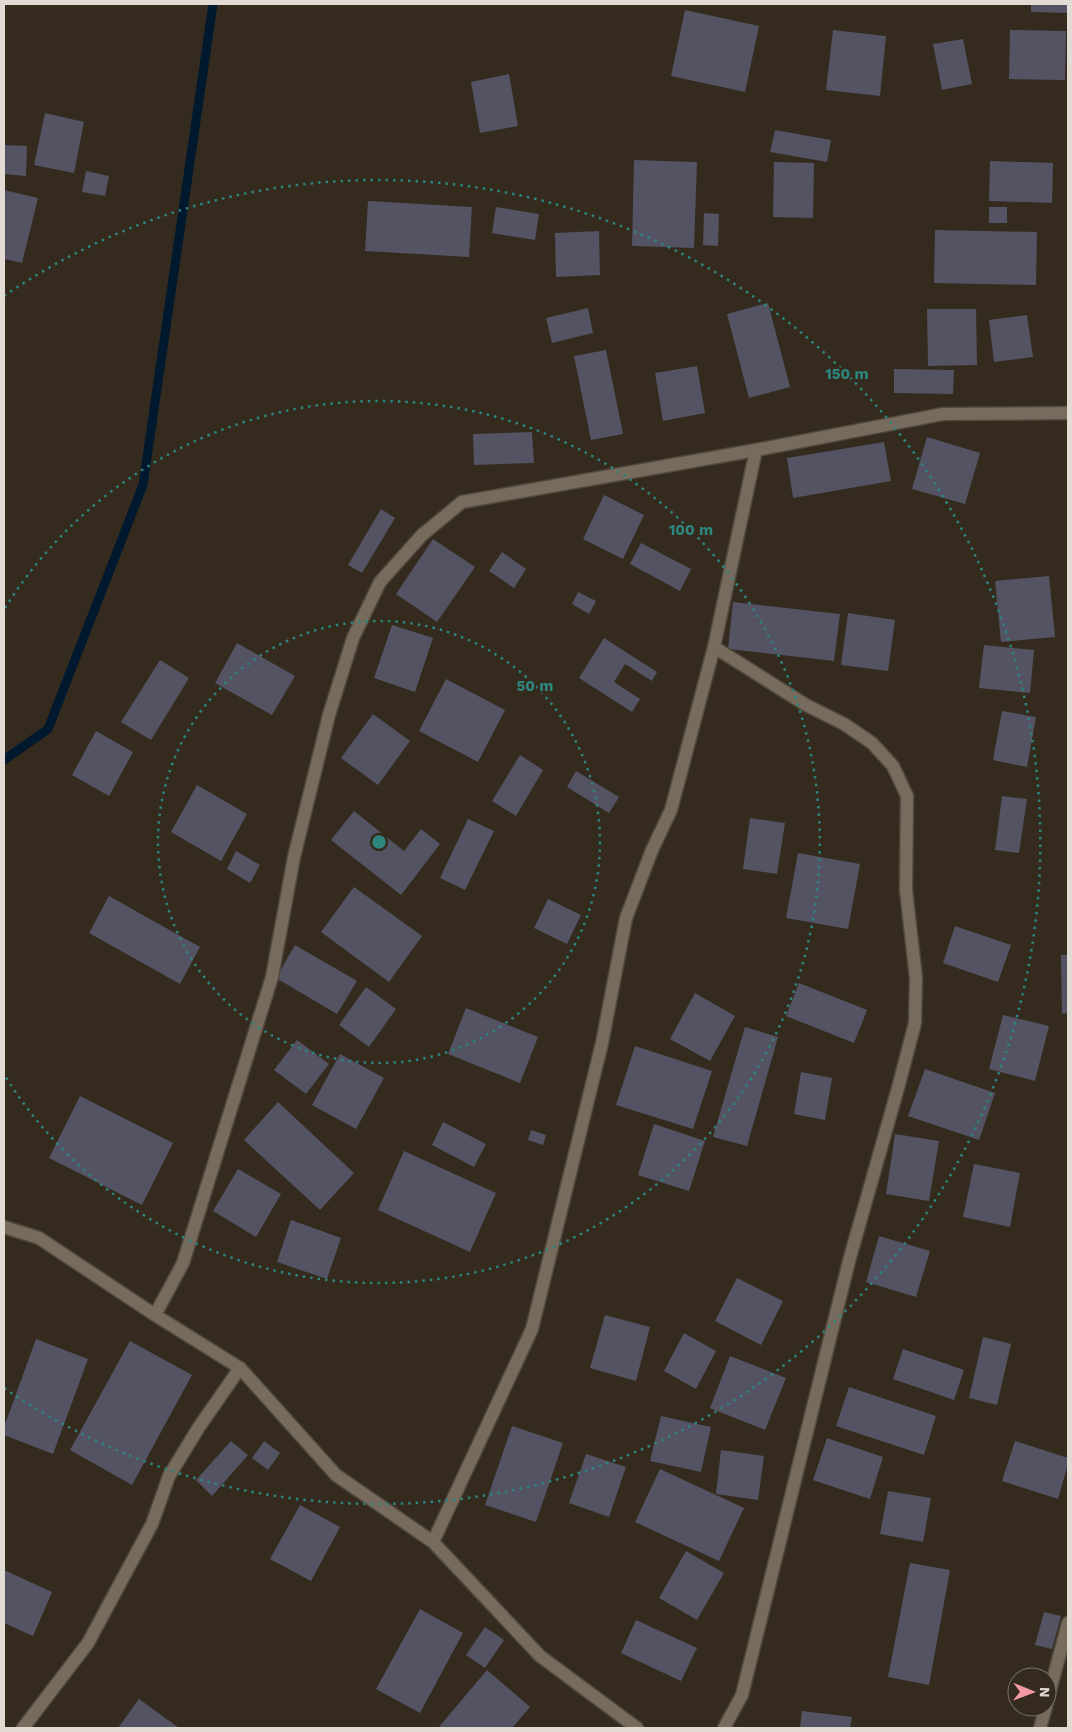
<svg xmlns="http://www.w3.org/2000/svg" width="1072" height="1732" font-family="'Work Sans',sans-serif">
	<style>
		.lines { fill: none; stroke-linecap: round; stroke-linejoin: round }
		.stream { stroke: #01192f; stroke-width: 9 }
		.building { fill: #535363 }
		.minor-casing { stroke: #4f483c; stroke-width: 15 }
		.minor { stroke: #766b5c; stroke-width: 12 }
		.ring { fill: none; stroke: #2e857d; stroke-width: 2.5; stroke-dasharray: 2.5 5 }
		.centre { fill: #2e857d; stroke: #342b1e; stroke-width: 2.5 }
		.ring-label { font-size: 15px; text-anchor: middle; font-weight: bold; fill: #2e857d; stroke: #342b1e; stroke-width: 4; stroke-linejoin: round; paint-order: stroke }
	</style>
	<rect width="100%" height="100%" fill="#342b1e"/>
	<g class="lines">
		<polyline class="stream" points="4,760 48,729 143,485 213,4"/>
	</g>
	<g class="building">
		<polygon points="1031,4 1068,4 1068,13 1031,12"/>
		<polygon points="685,10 759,26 745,92 671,76"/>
		<polygon points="833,30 886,36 880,96 826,90"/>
		<polygon points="1010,30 1066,31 1065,80 1009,79"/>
		<polygon points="963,39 972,84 942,90 933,44"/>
		<polygon points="509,74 518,126 480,133 471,82"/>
		<polygon points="45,113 84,122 74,173 34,165"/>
		<polygon points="775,130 831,140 827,162 770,152"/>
		<polygon points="4,145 27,146 26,176 4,174"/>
		<polygon points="634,160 697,162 694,248 632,246"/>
		<polygon points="990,161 1053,163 1052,203 989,201"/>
		<polygon points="774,162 814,163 813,218 773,217"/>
		<polygon points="86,171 109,176 105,196 82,192"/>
		<polygon points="4,190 38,198 22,263 4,259"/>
		<polygon points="368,201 472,207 469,257 365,251"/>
		<polygon points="496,207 539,214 535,240 492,233"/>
		<rect x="989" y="207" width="18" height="16"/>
		<polygon points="704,213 719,214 718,246 703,245"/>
		<polygon points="935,230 1037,232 1036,285 934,283"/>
		<polygon points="599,231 600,275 556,277 555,233"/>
		<polygon points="768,303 790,387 749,398 727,314"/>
		<polygon points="588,308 593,333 552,343 546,318"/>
		<polygon points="927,309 976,309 977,365 928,366"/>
		<polygon points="1027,315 1033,357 994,362 989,320"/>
		<polygon points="606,350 623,434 591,440 574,356"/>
		<polygon points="697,366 705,413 663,421 655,373"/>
		<polygon points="894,369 954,370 953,394 894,393"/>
		<polygon points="532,432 534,463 474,465 473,434"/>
		<polygon points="927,437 980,453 965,504 912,489"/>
		<polygon points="884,442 891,481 793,498 787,458"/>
		<polygon points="604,495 644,515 623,559 583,539"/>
		<polygon points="381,509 395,518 362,573 348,565"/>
		<polygon points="433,539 475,567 437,622 396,594"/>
		<polygon points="641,543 691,569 680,591 630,564"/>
		<polygon points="502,552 526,569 514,588 489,571"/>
		<polygon points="1049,576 1055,637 1001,642 995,581"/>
		<polygon points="578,592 596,601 589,614 572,604"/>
		<polygon points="733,602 840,614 834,661 728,649"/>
		<polygon points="848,613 895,620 888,671 841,665"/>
		<polygon points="392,625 433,638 415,692 374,678"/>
		<polygon points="604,638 657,672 652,681 625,664 614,682 640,699 632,712 579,678"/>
		<polygon points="237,643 295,676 272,715 215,683"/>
		<polygon points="984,645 1034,650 1030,693 979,688"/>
		<polygon points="160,660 189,678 151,740 121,722"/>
		<polygon points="446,679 505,710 478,762 419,731"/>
		<polygon points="1002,711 1036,717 1027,767 993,760"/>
		<polygon points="373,714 410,741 378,785 341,758"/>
		<polygon points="96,731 133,752 109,796 72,775"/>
		<polygon points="520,755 543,770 516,816 492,801"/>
		<polygon points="576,771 619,797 609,813 567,787"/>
		<polygon points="197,785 247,814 221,861 171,832"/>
		<polygon points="1002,796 1027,799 1019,853 995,850"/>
		<polygon points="354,811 404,851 421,829 440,844 401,895 331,840"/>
		<polygon points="750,818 785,823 777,874 743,869"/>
		<polygon points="468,819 494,831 465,890 440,878"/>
		<polygon points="236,851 260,865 250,883 227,869"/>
		<polygon points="798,853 860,864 848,929 786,918"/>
		<polygon points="354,887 422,936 389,982 321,932"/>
		<polygon points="109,896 200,947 180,984 89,933"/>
		<polygon points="548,899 581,915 567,944 534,928"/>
		<polygon points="955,926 1011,945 998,982 943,963"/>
		<polygon points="295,945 357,981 337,1014 276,978"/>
		<polygon points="1061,955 1068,955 1068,1013 1062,1014"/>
		<polygon points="799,983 867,1010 854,1043 786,1016"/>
		<polygon points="366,987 396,1009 369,1047 339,1025"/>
		<polygon points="695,993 735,1016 710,1061 670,1039"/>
		<polygon points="466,1008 538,1037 520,1083 448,1054"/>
		<polygon points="1003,1015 1049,1026 1035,1081 989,1069"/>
		<polygon points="745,1027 778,1037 747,1146 713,1137"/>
		<polygon points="297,1040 329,1064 306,1094 274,1070"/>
		<polygon points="635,1046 712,1071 693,1129 616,1105"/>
		<polygon points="340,1054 384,1078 356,1129 312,1105"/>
		<polygon points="925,1069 995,1093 979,1140 908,1116"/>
		<polygon points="801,1072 832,1078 825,1120 794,1114"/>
		<polygon points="80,1096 173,1143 142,1205 49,1158"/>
		<polygon points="278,1102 354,1173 320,1210 244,1140"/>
		<polygon points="443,1122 486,1144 474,1167 432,1145"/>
		<polygon points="654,1124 705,1141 689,1191 638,1175"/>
		<polygon points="531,1130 546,1135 543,1145 528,1140"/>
		<polygon points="895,1134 939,1141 929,1201 886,1194"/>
		<polygon points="404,1151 496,1193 470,1252 378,1210"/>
		<polygon points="974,1164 1020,1173 1010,1227 963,1217"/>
		<polygon points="238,1169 281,1194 256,1237 213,1211"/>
		<polygon points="291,1220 341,1238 327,1279 277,1262"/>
		<polygon points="879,1236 930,1251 916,1297 866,1282"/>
		<polygon points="737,1278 783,1301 761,1345 715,1321"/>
		<polygon points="605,1315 650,1327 636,1381 590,1368"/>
		<polygon points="684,1333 716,1351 696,1389 664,1371"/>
		<polygon points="983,1337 1011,1344 997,1405 969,1398"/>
		<polygon points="36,1339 88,1359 53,1454 4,1435 4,1427"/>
		<polygon points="130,1341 192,1375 132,1485 70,1450"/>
		<polygon points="903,1349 964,1370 954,1400 893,1379"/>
		<polygon points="730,1356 786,1378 765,1430 710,1408"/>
		<polygon points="849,1387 936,1416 924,1455 836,1426"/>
		<polygon points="661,1416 711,1427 701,1472 650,1461"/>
		<polygon points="512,1426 563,1443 536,1522 485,1505"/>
		<polygon points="827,1438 883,1457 870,1499 813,1480"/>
		<polygon points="231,1441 248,1455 212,1496 196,1480"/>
		<polygon points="264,1441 280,1453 268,1470 252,1458"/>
		<polygon points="1015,1441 1068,1458 1068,1464 1058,1499 1002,1481"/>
		<polygon points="721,1450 764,1456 758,1500 716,1494"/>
		<polygon points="586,1454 626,1467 609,1517 569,1503"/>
		<polygon points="660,1469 744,1508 719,1561 635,1522"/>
		<polygon points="888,1491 931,1498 923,1542 880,1534"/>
		<polygon points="300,1505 340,1527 311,1581 270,1559"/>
		<polygon points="686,1551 724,1573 697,1620 659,1598"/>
		<polygon points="910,1563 950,1570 929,1685 888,1677"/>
		<polygon points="4,1570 52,1592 33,1636 4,1623"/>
		<polygon points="420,1609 463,1633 420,1713 376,1689"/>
		<polygon points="1044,1612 1061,1616 1052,1649 1035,1645"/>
		<polygon points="636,1620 697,1648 681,1681 621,1653"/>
		<polygon points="485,1627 504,1640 485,1668 466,1655"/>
		<polygon points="487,1670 530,1707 512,1728 438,1728"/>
		<polygon points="139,1699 179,1728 118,1728"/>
		<polygon points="802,1711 852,1717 850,1728 800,1728"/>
	</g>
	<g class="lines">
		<g class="minor-casing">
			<g id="minor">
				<polyline points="714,647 806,705 844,724 872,743 893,766 907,796 906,890 916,978 915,1023 898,1088 849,1261 742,1695 724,1728"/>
				<polyline points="4,1227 39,1238 155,1315 240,1368 336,1475 433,1542 540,1656 637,1728"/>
				<polyline points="155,1315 183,1263 272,977 294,857 329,715 353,638 380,582 422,535 462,502 756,450 943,414 1068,413"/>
				<polyline points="433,1542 532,1329 602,1043 626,918 652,850 671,810 714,647 756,450"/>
				<polyline points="1047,1702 1068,1623"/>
				<polyline points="23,1728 88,1643 152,1524 169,1476 199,1427 240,1368"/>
				<polyline points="1040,1728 1046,1707"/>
			</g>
		</g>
		<use href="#minor" class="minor"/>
	</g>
	<g class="ring">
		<circle cx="379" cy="842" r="221"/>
		<path d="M5 608A441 441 0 1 1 5 1076"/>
		<path d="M4 296A662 662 0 1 1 4 1388"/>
	</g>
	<circle cx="379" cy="842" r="8" class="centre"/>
	<g class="ring-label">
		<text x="847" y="379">150 m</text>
		<text x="691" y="535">100 m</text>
		<text x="535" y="691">50 m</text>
	</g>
	<rect width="1072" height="1732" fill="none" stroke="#e1dbd3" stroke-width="10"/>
	<g transform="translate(1032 1692) rotate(91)"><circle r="24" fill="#342b1e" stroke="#797166"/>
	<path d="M0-4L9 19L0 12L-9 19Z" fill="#f49aa2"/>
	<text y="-8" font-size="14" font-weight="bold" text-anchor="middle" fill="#e1dbd3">N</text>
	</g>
</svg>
